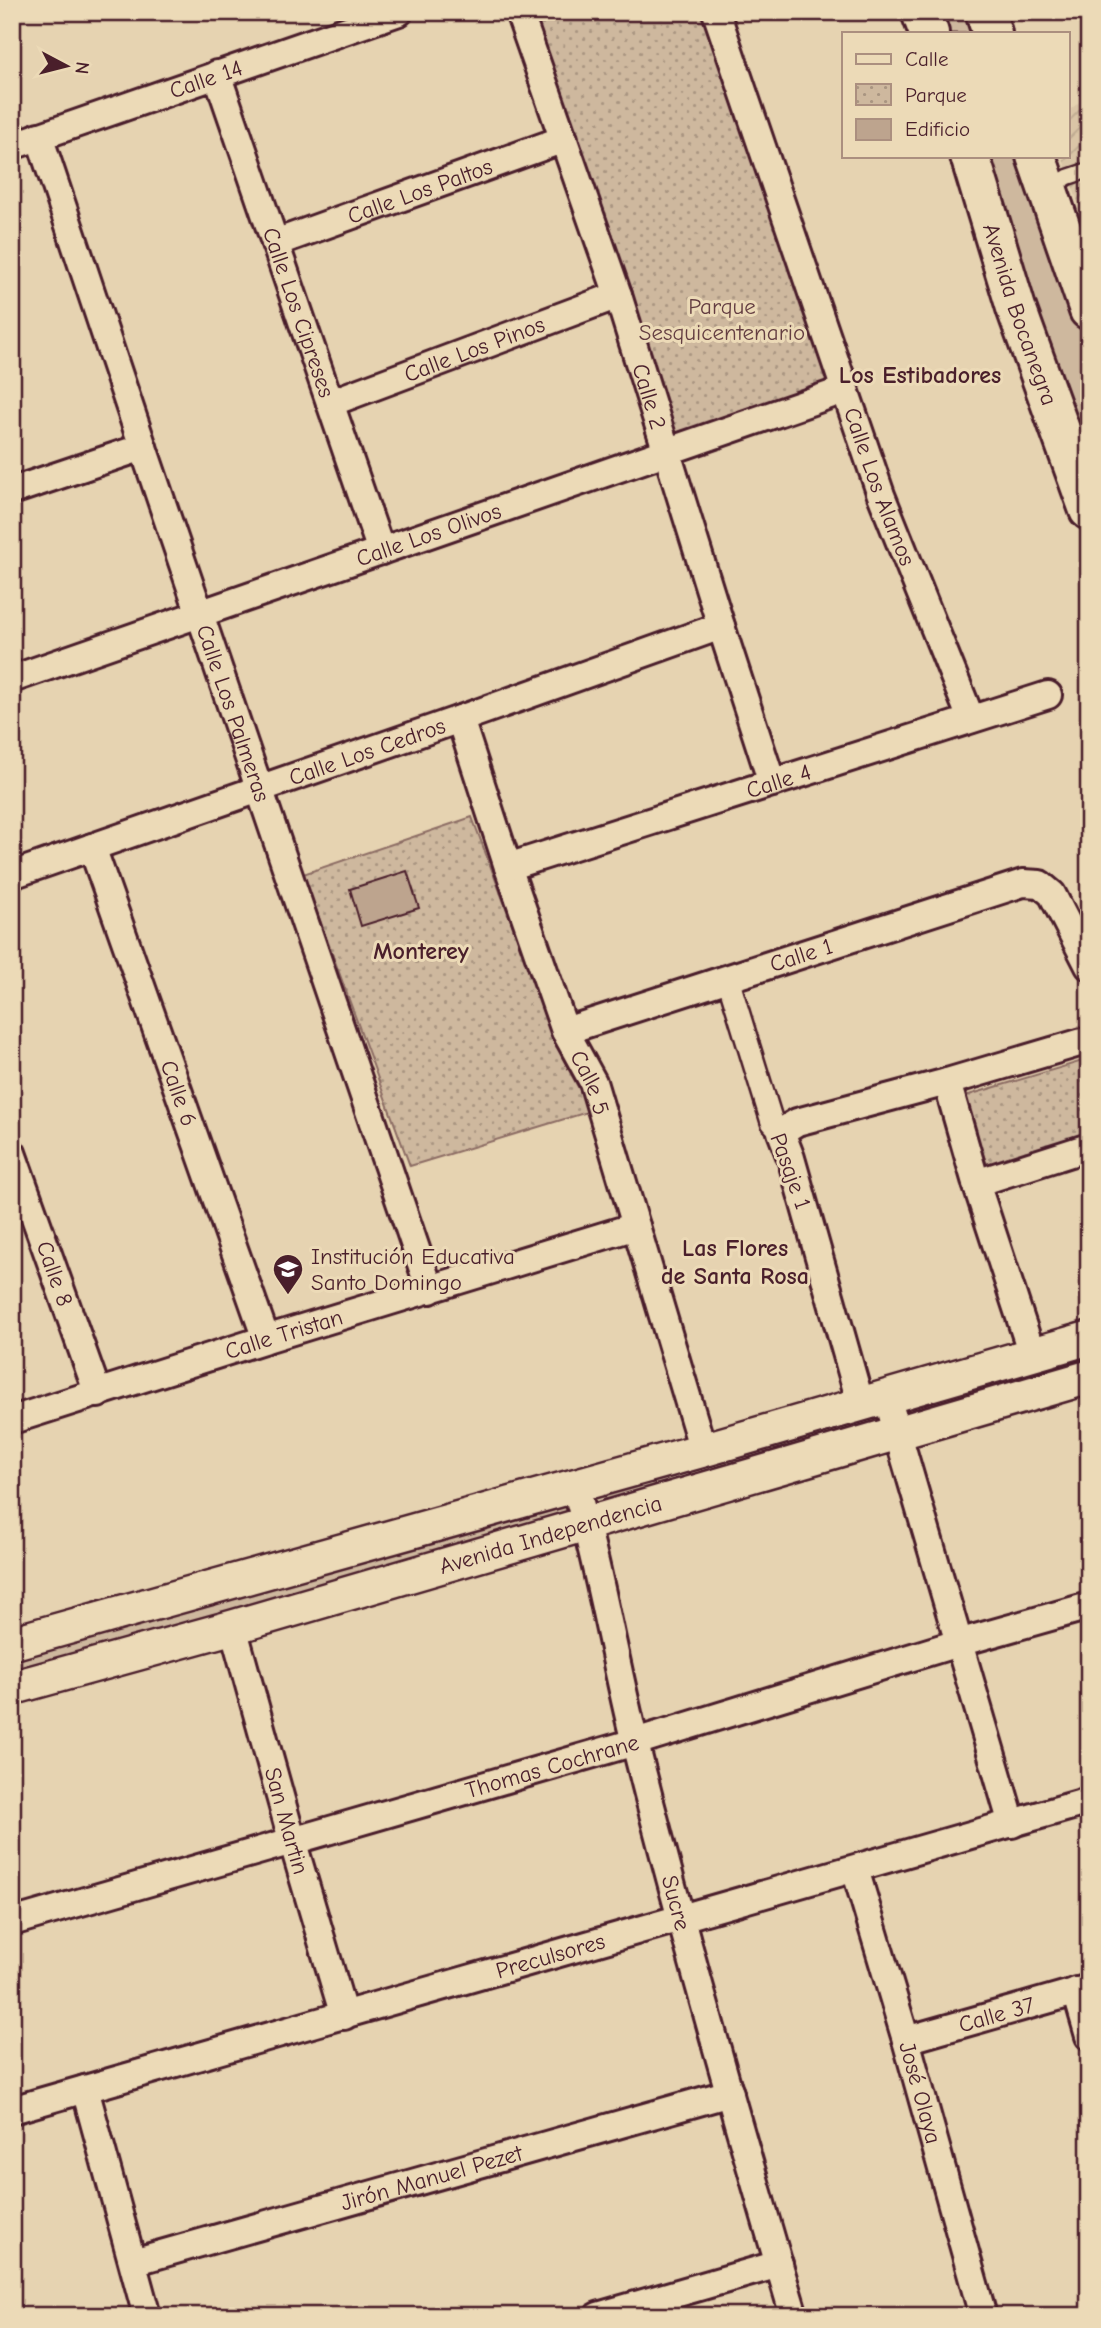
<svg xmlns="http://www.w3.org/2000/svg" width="1101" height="2328" font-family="'Comic Neue',sans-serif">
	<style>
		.industrial { fill: url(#industrial-furrows) }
		.green { fill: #ceb89e; stroke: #8c6c64; stroke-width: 2 }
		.park { fill: url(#park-dots); stroke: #8c6c64; stroke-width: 2 }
		.building { fill: #bda48e; stroke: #4a1f2b; stroke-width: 2 }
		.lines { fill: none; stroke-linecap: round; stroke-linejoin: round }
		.service-casing { stroke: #4a1f2b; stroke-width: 19 }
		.pedestrian-casing { stroke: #4a1f2b; stroke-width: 26 }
		.minor-casing { stroke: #4a1f2b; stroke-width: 32 }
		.tertiary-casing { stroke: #4a1f2b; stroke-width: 38 }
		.secondary-casing { stroke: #4a1f2b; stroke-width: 44 }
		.service { stroke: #ecdab7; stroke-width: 14 }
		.pedestrian { stroke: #ecdab7; stroke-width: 21 }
		.minor { stroke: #ecdab7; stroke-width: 26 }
		.tertiary { stroke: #ecdab7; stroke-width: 33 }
		.secondary { stroke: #ecdab7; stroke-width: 38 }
		.labels { text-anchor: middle; stroke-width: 6; stroke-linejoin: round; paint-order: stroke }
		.street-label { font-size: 23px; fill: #4a1f2b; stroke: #ecdab7 }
		.park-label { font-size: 23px; fill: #643e42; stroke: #ecdab7 }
		.poi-label { font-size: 23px; fill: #4a1f2b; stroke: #ecdab7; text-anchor: start }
		.neighbourhood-label { font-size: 24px; font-weight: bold; fill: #4a1f2b; stroke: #ecdab7 }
	</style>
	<defs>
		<pattern id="industrial-furrows" width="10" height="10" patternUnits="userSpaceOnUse" patternTransform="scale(1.75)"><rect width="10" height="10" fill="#dac5a6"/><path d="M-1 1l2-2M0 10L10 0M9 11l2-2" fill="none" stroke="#bda98f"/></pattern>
		<pattern id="park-dots" width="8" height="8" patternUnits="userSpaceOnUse" patternTransform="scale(1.75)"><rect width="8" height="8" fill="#ceb89e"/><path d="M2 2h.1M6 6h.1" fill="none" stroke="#a99581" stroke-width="1.8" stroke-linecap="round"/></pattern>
	</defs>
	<rect width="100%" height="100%" fill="#e6d3b1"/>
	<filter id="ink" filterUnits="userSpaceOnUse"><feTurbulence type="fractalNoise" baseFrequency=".0143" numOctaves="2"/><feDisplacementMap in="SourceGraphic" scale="14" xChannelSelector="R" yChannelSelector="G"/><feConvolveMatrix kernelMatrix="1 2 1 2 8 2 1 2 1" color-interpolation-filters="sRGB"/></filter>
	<g filter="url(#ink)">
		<polygon class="industrial" points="1089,95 1089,234 1062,156 1068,156 1068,111"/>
		<g class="green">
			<polygon points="937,12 970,12 977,33 945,33"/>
			<polygon points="985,156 1022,156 1089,354 1089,456"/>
			<polygon points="1089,1346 1089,1369 916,1413 913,1405"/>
			<polygon points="883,1412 886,1424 610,1504 605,1499 606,1492"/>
			<polygon points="563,1499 578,1510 12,1679 12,1656"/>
		</g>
		<g class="park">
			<polygon points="530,12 702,12 832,385 675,438"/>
			<polygon points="472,817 562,1057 591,1111 410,1166 303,874"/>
			<polygon points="1089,1059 1089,1139 989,1170 962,1097"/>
		</g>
		<polygon class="building" points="407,871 419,908 361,926 350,889"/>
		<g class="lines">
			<g class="service-casing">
				<polyline id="service" points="1049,189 1068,177 1089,170"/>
			</g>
			<g class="pedestrian-casing">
				<polyline id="pedestrian" points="728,979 772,1122 781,1132"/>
			</g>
			<g class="minor-casing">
				<g id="minor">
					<path id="s1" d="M 519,12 L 618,295 L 721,626 L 772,783"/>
					<path id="s2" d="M 716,12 L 881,495 L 971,719"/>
					<path id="s3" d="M 217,74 L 381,551"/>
					<path id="s4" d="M 39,136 L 143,447 L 430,1290"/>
					<path id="s5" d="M 12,146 L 399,12"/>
					<path id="s6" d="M 275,243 L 564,139"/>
					<path id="s7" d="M 330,403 L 618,295"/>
					<polyline points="12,491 143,447"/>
					<path id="s8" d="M 12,679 L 844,390"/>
					<path id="s9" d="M 460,719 L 508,867 L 565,1031 L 593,1082 L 703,1450"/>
					<path id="s10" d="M 92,847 L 266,1339"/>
					<path id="s11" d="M 508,867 L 1048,695"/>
					<path id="s12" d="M 12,875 L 460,719 L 721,626"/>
					<path id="s13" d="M 565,1031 L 1023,883 L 1040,884 L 1052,894 L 1089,966"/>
					<polyline points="947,1082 976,1183 1032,1354"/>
					<path id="s14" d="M 12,1153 L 98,1394"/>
					<polyline points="976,1183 1089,1147"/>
					<polyline points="887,1397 1012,1824"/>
					<polyline points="861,1405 791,1158 781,1132 797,1122 947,1082 1089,1040"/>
					<path id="s15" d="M 12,1420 L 266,1339 L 636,1226"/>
					<path id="s16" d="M 575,1485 C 600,1570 614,1658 635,1743 C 683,1935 738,2126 794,2316"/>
					<path id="s17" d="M 233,1627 L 293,1843 L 344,2016"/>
					<path id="s18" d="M 855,1869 L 906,2040 L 983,2316"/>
					<path id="s19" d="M 12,1922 L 635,1742 L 958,1643 L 1089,1606"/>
					<polyline points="1076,1991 1089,2036"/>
					<path id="s20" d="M 906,2040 L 1089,1988"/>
					<polyline points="85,2089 147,2316"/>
					<path id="s21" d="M 12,2110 L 1089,1801"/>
					<path id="s22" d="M 133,2262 L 730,2093"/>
					<polyline points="598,2316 779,2264"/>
				</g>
			</g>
			<g class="tertiary-casing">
				<g id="tertiary">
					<polyline points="12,1643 703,1450 1089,1338"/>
					<path id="s23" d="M 12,1688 L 233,1627 L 1089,1377"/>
				</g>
			</g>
			<g class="secondary-casing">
				<g id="secondary">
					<polyline points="921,12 929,33"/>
					<polyline points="985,12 992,33"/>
					<path id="s24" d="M 970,156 L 1016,308 L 1089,510"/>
					<polyline points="1036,156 1089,310"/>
				</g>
			</g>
			<use href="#service" class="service"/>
			<use href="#pedestrian" class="pedestrian"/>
			<use href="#minor" class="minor"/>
			<use href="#tertiary" class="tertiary"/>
			<use href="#secondary" class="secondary"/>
		</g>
	</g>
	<defs>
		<g id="school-pin" transform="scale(1.575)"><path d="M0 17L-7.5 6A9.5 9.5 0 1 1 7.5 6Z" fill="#4a1f2b" stroke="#ecdab7"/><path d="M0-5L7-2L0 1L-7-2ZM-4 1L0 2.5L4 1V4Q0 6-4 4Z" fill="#fff"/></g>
	</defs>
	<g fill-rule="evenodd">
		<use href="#school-pin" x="288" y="1269"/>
	</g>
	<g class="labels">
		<g class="street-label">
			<text dy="8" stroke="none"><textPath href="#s5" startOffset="205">Calle 14</textPath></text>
			<text dy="8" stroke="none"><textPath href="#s6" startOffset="154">Calle Los Paltos</textPath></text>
			<text dy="8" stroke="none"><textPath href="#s3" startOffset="252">Calle Los Cipreses</textPath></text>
			<text dy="8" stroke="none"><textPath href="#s24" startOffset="166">Avenida Bocanegra</textPath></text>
			<text dy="8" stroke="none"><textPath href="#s7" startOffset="154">Calle Los Pinos</textPath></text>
			<text dy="8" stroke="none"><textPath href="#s1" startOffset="406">Calle 2</textPath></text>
			<text dy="8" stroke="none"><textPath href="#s2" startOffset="502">Calle Los Alamos</textPath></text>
			<text dy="8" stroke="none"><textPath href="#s8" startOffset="441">Calle Los Olivos</textPath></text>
			<text dy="8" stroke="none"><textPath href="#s4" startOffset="609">Calle Los Palmeras</textPath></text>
			<text dy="8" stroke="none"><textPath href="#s12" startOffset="376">Calle Los Cedros</textPath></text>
			<text dy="8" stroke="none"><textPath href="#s11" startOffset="284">Calle 4</textPath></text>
			<text dy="8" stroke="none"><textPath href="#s13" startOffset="248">Calle 1</textPath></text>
			<text dy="8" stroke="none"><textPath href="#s9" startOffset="387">Calle 5</textPath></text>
			<text dy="8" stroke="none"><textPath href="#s10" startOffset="261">Calle 6</textPath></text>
			<text transform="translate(791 1171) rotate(70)" y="8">Pasaje 1</text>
			<text dy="8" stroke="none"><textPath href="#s14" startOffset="128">Calle 8</textPath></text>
			<text dy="8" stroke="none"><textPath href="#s15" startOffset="285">Calle Tristan</textPath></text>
			<text dy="8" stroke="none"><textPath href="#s23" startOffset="560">Avenida Independencia</textPath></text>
			<text dy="8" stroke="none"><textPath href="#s19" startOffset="562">Thomas Cochrane</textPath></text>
			<text dy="8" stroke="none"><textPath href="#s17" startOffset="201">San Martin</textPath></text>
			<text dy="8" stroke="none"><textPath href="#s16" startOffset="430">Sucre</textPath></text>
			<text dy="8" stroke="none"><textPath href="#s21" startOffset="560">Preculsores</textPath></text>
			<text dy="8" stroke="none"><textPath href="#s20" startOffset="94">Calle 37</textPath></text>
			<text dy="8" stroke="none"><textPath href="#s18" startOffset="233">José Olaya</textPath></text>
			<text dy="8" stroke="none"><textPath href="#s22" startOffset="310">Jirón Manuel Pezet</textPath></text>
		</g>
		<g class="park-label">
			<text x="722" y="314">Parque<tspan x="722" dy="26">Sesquicentenario</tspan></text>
		</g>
		<g class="poi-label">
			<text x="311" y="1264">Institución Educativa<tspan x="311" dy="26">Santo Domingo</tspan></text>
		</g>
		<g class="neighbourhood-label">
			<text x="920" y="383">Los Estibadores</text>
			<text x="421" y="959">Monterey</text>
			<text x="735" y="1256">Las Flores<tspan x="735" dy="28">de Santa Rosa</tspan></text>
		</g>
	</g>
	<rect width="1101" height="2328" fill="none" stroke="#ecdab7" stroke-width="42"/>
	<rect x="21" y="21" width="1059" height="2286" fill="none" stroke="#4a1f2b" stroke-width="2.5" filter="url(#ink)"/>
	<rect x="842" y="32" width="228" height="126" fill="#ecdab7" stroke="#ab8f7f" stroke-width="2"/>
	<rect x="856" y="54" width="35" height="10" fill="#ecdab7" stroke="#ab8f7f" stroke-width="2"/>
	<text x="905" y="66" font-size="21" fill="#4a1f2b">Calle</text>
	<rect x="856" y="84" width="35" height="21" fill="url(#park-dots)" stroke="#ab8f7f" stroke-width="2"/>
	<text x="905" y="102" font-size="21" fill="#4a1f2b">Parque</text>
	<rect x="856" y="119" width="35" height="21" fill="#bda48e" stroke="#ab8f7f" stroke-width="2"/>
	<text x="905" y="136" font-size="21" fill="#4a1f2b">Edificio</text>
	<g transform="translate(66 66) rotate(97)" stroke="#ecdab7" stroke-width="5" paint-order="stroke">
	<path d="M0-5L12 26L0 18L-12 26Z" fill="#4a1f2b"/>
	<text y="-10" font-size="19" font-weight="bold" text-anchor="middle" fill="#4a1f2b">N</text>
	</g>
</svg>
